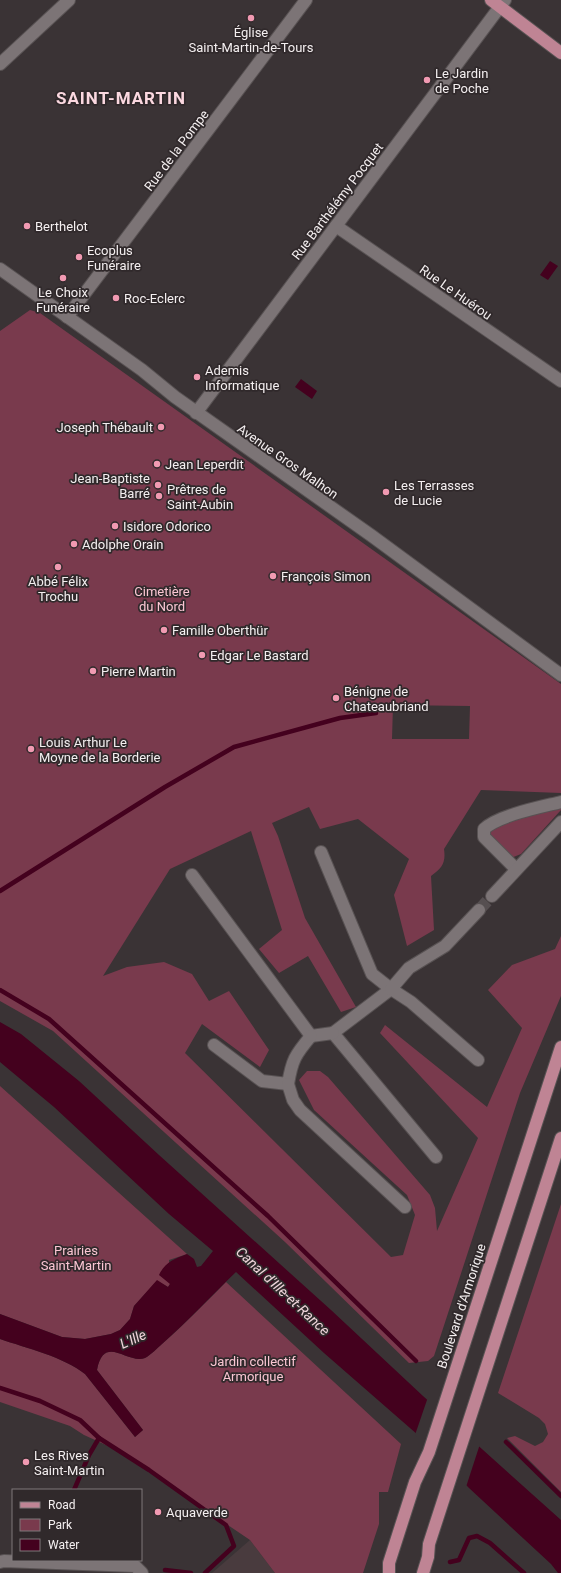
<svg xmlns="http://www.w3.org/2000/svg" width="561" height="1573" font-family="Roboto,sans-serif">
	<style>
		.built { fill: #493b3e }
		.green { fill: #793a4d; fill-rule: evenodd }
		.water { fill: #44011e }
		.pier { fill: #3a3335 }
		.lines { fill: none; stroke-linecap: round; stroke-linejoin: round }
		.stream { stroke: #44011e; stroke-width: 4.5 }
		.minor-tunnel { stroke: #564f51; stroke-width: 12; stroke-dasharray: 12 6; stroke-linecap: butt }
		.minor-casing { stroke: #585253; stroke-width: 14 }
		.major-casing { stroke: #585253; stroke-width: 14 }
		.minor { stroke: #7c7476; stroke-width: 12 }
		.major { stroke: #bf8494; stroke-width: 12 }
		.poi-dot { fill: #f19ab2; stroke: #30292b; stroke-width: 1.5 }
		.labels { text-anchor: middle; stroke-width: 3.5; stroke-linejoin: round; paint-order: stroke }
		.poi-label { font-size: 13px; fill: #f4eff0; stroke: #30292b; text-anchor: start }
		.street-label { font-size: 13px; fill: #f4eff0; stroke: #30292b }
		.park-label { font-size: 13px; fill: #fbc6d3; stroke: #30292b }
		.water-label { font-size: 14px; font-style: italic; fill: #f1d6dc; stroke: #30292b }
		.district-label { font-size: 17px; font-weight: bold; letter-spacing: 1px; fill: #fbd8e0; stroke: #30292b }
	</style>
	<rect width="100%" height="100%" fill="#3a3335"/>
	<polygon class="built" points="250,1540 275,1573 212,1573"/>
	<g class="green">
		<path d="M 30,310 L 40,313 L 54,323 L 561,684 L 561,793 L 481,790 L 444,849 C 446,863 442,868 431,876 L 434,930 L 407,946 L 394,895 L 409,859 L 358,819 L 320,829 L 309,807 L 272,823 L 278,836 L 305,918 L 356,1007 L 341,1012 L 308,956 L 279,973 L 259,949 L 282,930 L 251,831 L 170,869 L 103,976 L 127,967 L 164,962 L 192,974 L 209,1001 L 229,991 L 269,1050 L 260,1067 L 202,1024 L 185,1053 L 391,1257 L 403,1255 L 415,1215 L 407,1195 L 314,1110 L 299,1080 L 307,1071 L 320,1071 L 328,1077 L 430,1195 L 435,1208 L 437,1231 L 478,1138 L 380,1033 L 385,1025 L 487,1107 L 522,1028 L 488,990 L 512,965 L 555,949 L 561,936 L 561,996 L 520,1093 L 434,1356 L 428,1361 L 409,1363 L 285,1242 L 53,1031 L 0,1001 L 0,331 ZM 393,705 L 470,706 L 469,739 L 392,739 Z"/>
		<polygon points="561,805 561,810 521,854 511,858 490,835 491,829 494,827"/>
		<polygon points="0,1086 187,1254 169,1260 170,1284 168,1287 157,1281 134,1306 130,1319 120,1330 111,1334 85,1339 62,1337 0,1314"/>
		<polygon points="561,1204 561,1492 507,1438 515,1436 535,1446 543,1442 548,1434 545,1424 539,1418 498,1393"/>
		<path d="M 226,1282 L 401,1444 L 388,1492 L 379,1492 L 379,1524 L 363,1573 L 275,1573 L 250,1540 L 117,1450 L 84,1435 L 70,1426 L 0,1402 L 0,1339 C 26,1348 64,1357 85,1374 L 135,1437 L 143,1430 L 97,1370 C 104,1333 128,1365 145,1358 C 151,1355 157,1348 162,1344 C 184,1325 205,1303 226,1282 Z"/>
	</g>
	<g class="water">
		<polygon points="550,261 558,266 548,280 540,275"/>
		<polygon points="301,379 317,391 312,399 295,387"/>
		<path d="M 0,1022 L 21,1034 L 79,1081 L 159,1155 L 331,1310 L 423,1396 L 561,1520 L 561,1573 L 558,1573 L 551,1564 L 469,1488 L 418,1435 L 324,1353 L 236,1272 C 211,1296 188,1321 162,1344 C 157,1348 151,1355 145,1358 C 128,1365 104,1333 97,1370 L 143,1430 L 135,1437 L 85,1374 C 64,1357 26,1348 0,1339 L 0,1314 L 62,1337 L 85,1339 L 111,1334 L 120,1330 L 130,1319 L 134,1306 L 157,1280 L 168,1287 L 170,1284 L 159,1275 C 165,1262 174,1259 187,1254 L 194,1259 L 197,1267 L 201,1266 L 213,1251 L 169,1214 L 54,1107 L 0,1062 Z"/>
	</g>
	<polygon class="pier" points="428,1397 480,1444 466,1487 415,1435"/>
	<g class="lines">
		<g class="stream">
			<polyline points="0,891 165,787 234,747 340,718 376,713"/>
			<polyline points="0,990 49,1019 268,1216 416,1361"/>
			<polyline points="0,1388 40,1401 80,1420 99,1438"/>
			<polyline points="506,1442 561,1496"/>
			<polyline points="74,1490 89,1455 99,1438 149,1470 226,1525 234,1546 205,1573"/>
			<polyline points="450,1562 459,1560 469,1538 477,1536 490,1543 524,1573"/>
			<polyline points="165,1570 191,1573"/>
		</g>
		<polyline class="minor-tunnel" points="479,910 492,896"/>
		<g class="minor-casing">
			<g id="minor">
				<polyline points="0,64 69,0"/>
				<polyline points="336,226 561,381"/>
				<polyline points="0,269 142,370 175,397 372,536 561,675"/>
				<polyline points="67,317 306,0"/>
				<polyline points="196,413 505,0"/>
				<polyline points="321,852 372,974 391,989 333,1033 436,1157"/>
				<path d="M 516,869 L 484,837 L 484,829 C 499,815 541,807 561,802"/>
				<polyline points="192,875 311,1036 333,1033"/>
				<polyline points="492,896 561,822"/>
				<path d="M 214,1045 L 262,1081 L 288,1084 C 292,1060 295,1055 311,1036"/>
				<polyline points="478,1060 411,1002 391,989 409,968 445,946 479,910"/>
				<polyline points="288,1084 293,1100 300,1110 405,1207"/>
				<polyline points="0,1562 4,1561 135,1566 142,1573"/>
			</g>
		</g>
		<g class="major-casing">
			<g id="major">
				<polyline points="491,0 561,53"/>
				<polyline points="389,1573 389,1563 415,1482 429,1452 561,1047"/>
				<polyline points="423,1573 428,1557 429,1544 561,1138"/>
			</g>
		</g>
		<use href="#minor" class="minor"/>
		<use href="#major" class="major"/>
	</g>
	<g class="poi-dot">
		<circle cx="251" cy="18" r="4"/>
		<circle cx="427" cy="80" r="4"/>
		<circle cx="27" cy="226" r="4"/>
		<circle cx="79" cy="257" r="4"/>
		<circle cx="63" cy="278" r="4"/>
		<circle cx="116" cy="298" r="4"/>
		<circle cx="197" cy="377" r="4"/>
		<circle cx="161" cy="427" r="4"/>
		<circle cx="157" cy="464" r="4"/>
		<circle cx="158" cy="485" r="4"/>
		<circle cx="386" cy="492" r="4"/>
		<circle cx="159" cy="496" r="4"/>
		<circle cx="115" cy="526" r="4"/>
		<circle cx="74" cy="544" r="4"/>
		<circle cx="58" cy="567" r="4"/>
		<circle cx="273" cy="576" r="4"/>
		<circle cx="164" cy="630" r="4"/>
		<circle cx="202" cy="655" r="4"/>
		<circle cx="93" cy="671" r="4"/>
		<circle cx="336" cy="698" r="4"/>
		<circle cx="31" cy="749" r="4"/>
		<circle cx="26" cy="1462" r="4"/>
		<circle cx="158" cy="1512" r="4"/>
	</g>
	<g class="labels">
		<g class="poi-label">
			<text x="251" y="37" text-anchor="middle">Église<tspan x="251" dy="15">Saint-Martin-de-Tours</tspan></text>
			<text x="435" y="78">Le Jardin<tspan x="435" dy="15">de Poche</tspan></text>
			<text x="35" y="231">Berthelot</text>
			<text x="87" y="255">Ecoplus<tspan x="87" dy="15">Funéraire</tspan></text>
			<text x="63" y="297" text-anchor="middle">Le Choix<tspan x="63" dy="15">Funéraire</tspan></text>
			<text x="124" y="303">Roc-Eclerc</text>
			<text x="205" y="375">Ademis<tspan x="205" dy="15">Informatique</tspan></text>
			<text x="153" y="432" text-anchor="end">Joseph Thébault</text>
			<text x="165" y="469">Jean Leperdit</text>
			<text x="150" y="483" text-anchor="end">Jean-Baptiste<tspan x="150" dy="15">Barré</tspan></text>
			<text x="394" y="490">Les Terrasses<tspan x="394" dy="15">de Lucie</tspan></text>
			<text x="167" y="494">Prêtres de<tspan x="167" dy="15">Saint-Aubin</tspan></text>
			<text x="123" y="531">Isidore Odorico</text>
			<text x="82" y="549">Adolphe Orain</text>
			<text x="281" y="581">François Simon</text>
			<text x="58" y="586" text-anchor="middle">Abbé Félix<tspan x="58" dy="15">Trochu</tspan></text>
			<text x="172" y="635">Famille Oberthür</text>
			<text x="210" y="660">Edgar Le Bastard</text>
			<text x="101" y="676">Pierre Martin</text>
			<text x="344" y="696">Bénigne de<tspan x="344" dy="15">Chateaubriand</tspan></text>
			<text x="39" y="747">Louis Arthur Le<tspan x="39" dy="15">Moyne de la Borderie</tspan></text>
			<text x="34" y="1460">Les Rives<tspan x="34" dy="15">Saint-Martin</tspan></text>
			<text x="166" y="1517">Aquaverde</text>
		</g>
		<g class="street-label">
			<text transform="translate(176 150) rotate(-53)" y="5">Rue de la Pompe</text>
			<text transform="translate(337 201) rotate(-53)" y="5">Rue Barthélémy Pocquet</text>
			<text transform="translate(456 292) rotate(35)" y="5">Rue Le Huérou</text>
			<text transform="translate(288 461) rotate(35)" y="5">Avenue Gros Malhon</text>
			<text transform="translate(461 1306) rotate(-72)" y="5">Boulevard d'Armorique</text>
		</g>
		<g class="park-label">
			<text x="162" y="596">Cimetière<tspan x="162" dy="15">du Nord</tspan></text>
			<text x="76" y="1255">Prairies<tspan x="76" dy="15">Saint-Martin</tspan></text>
			<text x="253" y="1366">Jardin collectif<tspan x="253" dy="15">Armorique</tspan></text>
		</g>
		<g class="water-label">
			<text transform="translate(283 1291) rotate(43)" y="5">Canal d'Ille-et-Rance</text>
			<text transform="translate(133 1339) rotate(-24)" y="5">L'Ille</text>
		</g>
		<g class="district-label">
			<text x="121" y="104">SAINT-MARTIN</text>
		</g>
	</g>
	<rect x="12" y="1489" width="130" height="72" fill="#30292b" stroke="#7e787a"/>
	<rect x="20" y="1502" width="20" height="6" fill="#bf8494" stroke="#7e787a"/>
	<text x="48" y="1509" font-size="12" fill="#f4eff0">Road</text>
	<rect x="20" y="1519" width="20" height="12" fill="#793a4d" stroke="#7e787a"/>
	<text x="48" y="1529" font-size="12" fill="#f4eff0">Park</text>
	<rect x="20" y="1539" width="20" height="12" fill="#44011e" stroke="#7e787a"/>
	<text x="48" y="1549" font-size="12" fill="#f4eff0">Water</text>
</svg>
